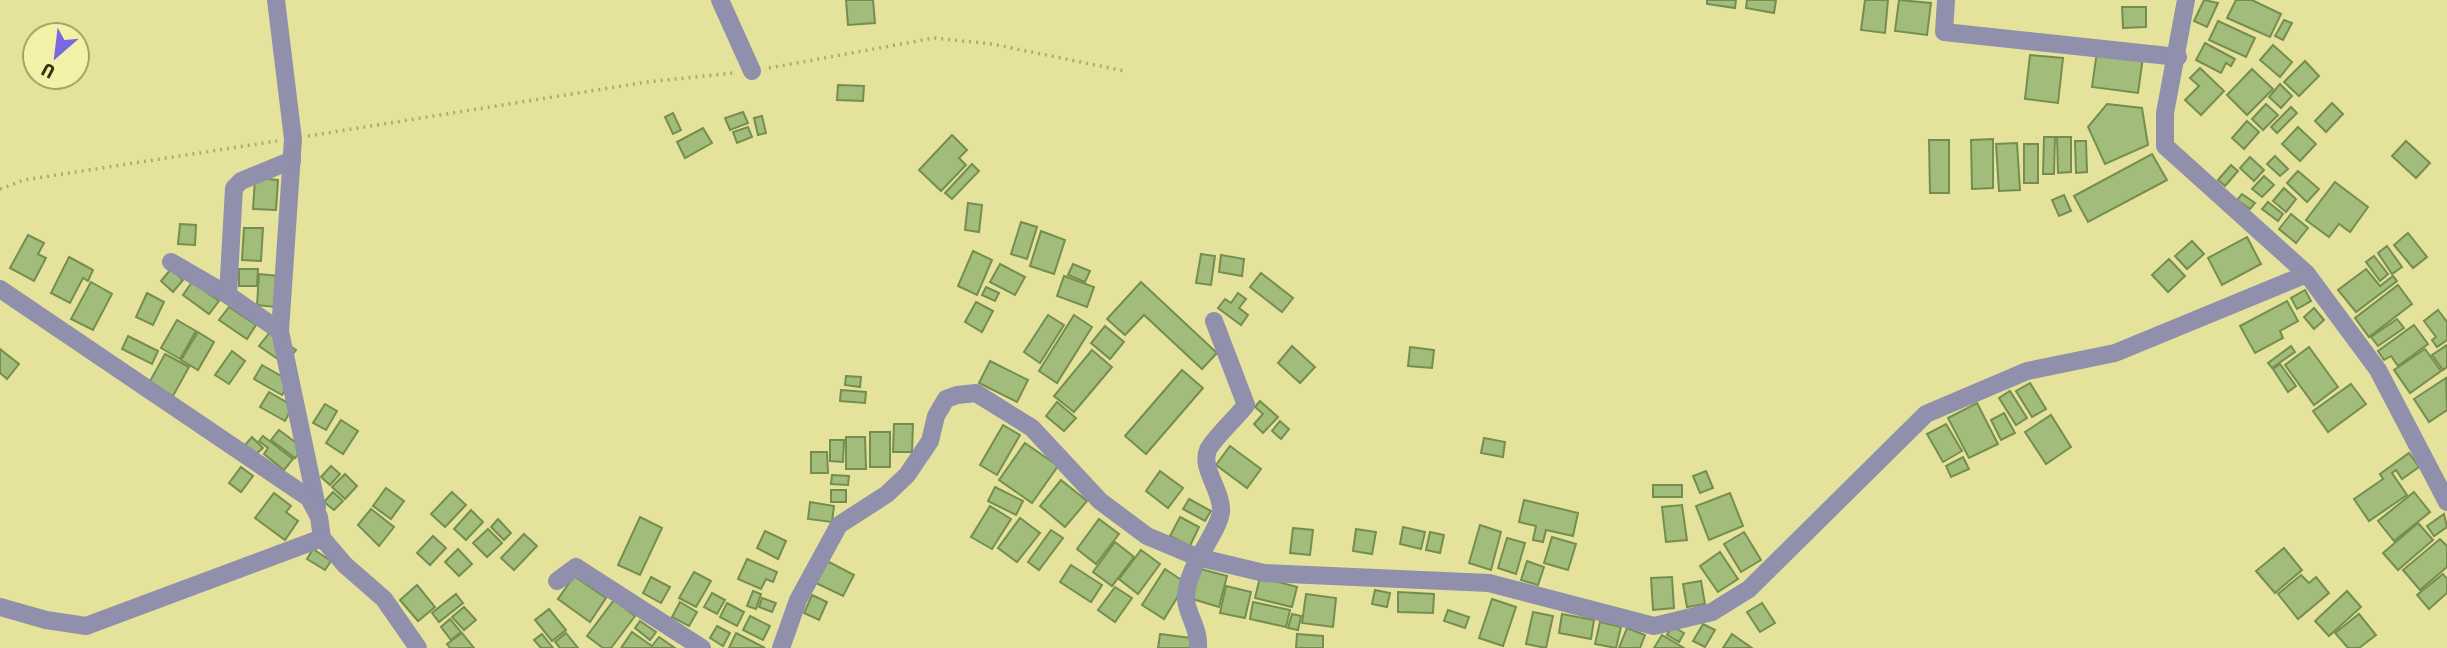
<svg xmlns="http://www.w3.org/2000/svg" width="2447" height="648" font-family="'Asap Condensed',sans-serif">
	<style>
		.building { fill: #a1bc7b; stroke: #758e4f; stroke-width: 2 }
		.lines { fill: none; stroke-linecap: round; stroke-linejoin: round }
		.path { stroke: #adab70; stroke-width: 3.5; stroke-dasharray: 2 5; stroke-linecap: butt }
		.minor { stroke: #908fac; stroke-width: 18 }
	</style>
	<rect width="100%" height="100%" fill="#e5e39b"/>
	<g class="building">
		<polygon points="846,0 873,0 875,23 848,25"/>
		<polygon points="1707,0 1736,0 1735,8 1707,4"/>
		<polygon points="1747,0 1776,0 1774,13 1746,8"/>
		<polygon points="1865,0 1888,0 1885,33 1861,30"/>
		<polygon points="1899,0 1931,3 1927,35 1895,31"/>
		<polygon points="2204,0 2218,3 2207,27 2194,21"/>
		<polygon points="2236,0 2252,0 2281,14 2270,37 2227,18"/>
		<polygon points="2122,7 2146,7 2146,27 2123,28"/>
		<polygon points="2284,20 2292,23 2283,40 2275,36"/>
		<polygon points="2218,21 2255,38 2246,57 2209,40"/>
		<polygon points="2205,43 2235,59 2231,66 2226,63 2221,73 2196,60"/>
		<polygon points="2273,45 2292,62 2280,77 2260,60"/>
		<polygon points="2097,51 2143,57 2138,93 2092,87"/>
		<polygon points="2030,55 2063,58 2058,103 2025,99"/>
		<polygon points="2305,61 2319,76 2299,96 2284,82"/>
		<polygon points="2200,68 2224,91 2201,115 2185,100 2199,86 2190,78"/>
		<polygon points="2252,69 2273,89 2247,115 2227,95"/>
		<polygon points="2280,84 2292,96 2281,108 2269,97"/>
		<polygon points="838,85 864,86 863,101 837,100"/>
		<polygon points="2332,103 2343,114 2326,132 2315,121"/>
		<polygon points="2107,104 2142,108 2148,145 2105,164 2088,127"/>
		<polygon points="2266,104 2278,115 2263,130 2252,119"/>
		<polygon points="2291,107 2297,113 2277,133 2271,127"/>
		<polygon points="743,112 748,123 730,130 725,118"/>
		<polygon points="673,113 681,130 673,134 665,117"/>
		<polygon points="762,116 766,133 758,135 754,118"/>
		<polygon points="2247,121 2259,132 2244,149 2232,138"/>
		<polygon points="748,127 752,137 737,143 733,132"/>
		<polygon points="2298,127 2316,144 2300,161 2282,144"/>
		<polygon points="703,128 712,143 685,158 677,142"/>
		<polygon points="952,135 967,150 959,158 966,165 941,191 919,170"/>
		<polygon points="2044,137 2055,137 2054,174 2043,174"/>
		<polygon points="2057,137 2071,137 2071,172 2058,173"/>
		<polygon points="1993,139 1993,188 1972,189 1971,140"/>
		<polygon points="1929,140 1949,140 1949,193 1930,193"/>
		<polygon points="2075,141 2086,141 2087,172 2076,173"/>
		<polygon points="2406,141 2430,163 2416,178 2392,156"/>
		<polygon points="2017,143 2020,190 1999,191 1996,144"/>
		<rect x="2024" y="144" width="14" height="39"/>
		<polygon points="2152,154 2167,180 2088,222 2074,196"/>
		<polygon points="2275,156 2288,169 2280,176 2267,164"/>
		<polygon points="2250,157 2264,170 2254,181 2240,168"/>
		<polygon points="972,164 979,171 952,199 945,193"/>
		<polygon points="2231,165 2238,171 2225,186 2218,180"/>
		<polygon points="2298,171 2319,189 2307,202 2287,183"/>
		<polygon points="2264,176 2274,185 2262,197 2252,189"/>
		<polygon points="255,178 278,180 276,210 253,209"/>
		<polygon points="2335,182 2368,207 2350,232 2339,224 2329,237 2306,220"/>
		<polygon points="2284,188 2296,199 2286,212 2273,201"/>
		<polygon points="2242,194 2255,203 2250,209 2237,200"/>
		<polygon points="2064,195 2071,211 2059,216 2052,200"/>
		<polygon points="2268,202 2283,214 2278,221 2262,209"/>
		<polygon points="968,203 982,205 979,232 965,230"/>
		<polygon points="2291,214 2308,228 2296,243 2279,229"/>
		<polygon points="1021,222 1037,227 1027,259 1011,254"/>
		<polygon points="180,224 196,225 195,245 178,244"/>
		<polygon points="244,228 263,228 261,261 242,260"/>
		<polygon points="1041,231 1065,240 1054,274 1030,266"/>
		<polygon points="2408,233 2427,257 2413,268 2394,245"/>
		<polygon points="28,235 44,243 38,254 46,258 34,281 10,268"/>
		<polygon points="2247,237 2261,264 2222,285 2208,258"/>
		<polygon points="2192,241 2204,254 2187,269 2175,256"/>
		<polygon points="2387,246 2402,267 2392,274 2378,253"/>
		<polygon points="973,251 992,260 977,295 958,286"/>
		<polygon points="1201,254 1215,256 1211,285 1196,283"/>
		<polygon points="1221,255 1244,259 1242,276 1219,272"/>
		<polygon points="2374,256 2388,274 2380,281 2366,262"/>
		<polygon points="69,257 93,270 88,281 83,278 70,303 51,293"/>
		<polygon points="2169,259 2185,276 2168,292 2152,275"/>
		<polygon points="1000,264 1025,277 1015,295 990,282"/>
		<polygon points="1073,264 1090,271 1085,282 1068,275"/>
		<polygon points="171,269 183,280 173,292 161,281"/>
		<polygon points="239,269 258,269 257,286 239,286"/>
		<polygon points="2366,269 2380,286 2393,276 2397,281 2356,312 2338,290"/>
		<polygon points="1261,273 1293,298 1282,312 1250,287"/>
		<polygon points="259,274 278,276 276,307 257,305"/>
		<polygon points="1064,276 1094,287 1087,307 1057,296"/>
		<polygon points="91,282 112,294 93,330 71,319"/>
		<polygon points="192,282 219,301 209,314 183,295"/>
		<polygon points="1141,282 1217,353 1202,369 1144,315 1125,335 1107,319"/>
		<polygon points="2398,285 2412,304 2369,337 2355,318"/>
		<polygon points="986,287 999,293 995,301 982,295"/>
		<polygon points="2305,290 2311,301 2297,309 2291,298"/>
		<polygon points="147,293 164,302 153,325 136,317"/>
		<polygon points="1238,293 1246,299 1239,308 1248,315 1241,325 1218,308 1225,299 1231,303"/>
		<polygon points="2287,301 2298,321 2280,331 2283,338 2255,353 2240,326"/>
		<polygon points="976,302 993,311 982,332 965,322"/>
		<polygon points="229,307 256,325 247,339 219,320"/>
		<polygon points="2314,308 2324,320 2314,329 2304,317"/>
		<polygon points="2438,310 2447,322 2447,340 2437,347 2432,340 2436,337 2424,321"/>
		<polygon points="1048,315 1064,325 1040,363 1024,352"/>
		<polygon points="1074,315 1092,327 1057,383 1039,371"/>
		<polygon points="2397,319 2404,328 2378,346 2371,337"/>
		<polygon points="177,320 196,331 180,359 161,348"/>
		<polygon points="2414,325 2428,344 2398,366 2391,356 2384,360 2378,351"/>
		<polygon points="1105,326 1124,342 1110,359 1091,343"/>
		<polygon points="198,332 214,342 198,370 181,360"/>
		<polygon points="270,332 296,350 285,364 259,346"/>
		<polygon points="128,336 158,351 152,364 122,349"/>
		<polygon points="2447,345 2447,367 2443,370 2432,355"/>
		<polygon points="1292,346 1315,367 1300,383 1278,363"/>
		<polygon points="2291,346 2295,352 2272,368 2268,363"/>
		<polygon points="1410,347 1434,350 1432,368 1408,366"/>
		<polygon points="2309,347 2338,387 2314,405 2285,365"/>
		<polygon points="0,349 19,364 7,379 0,373"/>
		<polygon points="2425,349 2441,371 2410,393 2394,370"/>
		<polygon points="1092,350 1112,367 1074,412 1054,396"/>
		<polygon points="232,351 245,361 229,384 215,375"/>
		<polygon points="165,354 189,367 173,396 149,383"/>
		<polygon points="990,361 1028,380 1017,402 979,383"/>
		<polygon points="2280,364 2296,386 2288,392 2273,369"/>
		<polygon points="262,365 290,381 282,395 254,379"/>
		<polygon points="1182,370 1203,388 1146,454 1125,436"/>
		<polygon points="846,376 861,377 860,387 845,385"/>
		<polygon points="2446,378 2447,410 2429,422 2414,399"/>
		<polygon points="2030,383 2046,409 2032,417 2016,391"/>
		<polygon points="2351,384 2366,404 2328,432 2313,411"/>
		<polygon points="841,390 866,392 865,403 840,401"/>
		<polygon points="2010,391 2027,418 2016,425 1999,398"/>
		<polygon points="269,392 293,406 285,421 260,407"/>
		<polygon points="1260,401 1278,417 1263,433 1254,424 1263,414 1255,407"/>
		<polygon points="1057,402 1076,418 1064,431 1046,416"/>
		<polygon points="1977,403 1998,444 1969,458 1948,418"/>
		<polygon points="325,404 337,411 326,430 313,423"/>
		<polygon points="2004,413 2015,433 2001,440 1991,420"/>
		<polygon points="2051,415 2071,447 2046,464 2025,432"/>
		<polygon points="341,420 358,431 343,454 326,443"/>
		<polygon points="1280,421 1289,429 1281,439 1272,431"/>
		<polygon points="894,424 913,424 912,452 893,452"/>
		<polygon points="1946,424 1962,451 1943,462 1927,434"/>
		<polygon points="1003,425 1020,435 997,475 980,465"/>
		<polygon points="279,430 303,448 295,458 271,440"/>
		<rect x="870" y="432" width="20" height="35"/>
		<polygon points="263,436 293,459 284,470 264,454 268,448 259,441"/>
		<polygon points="252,437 263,448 255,455 245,445"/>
		<polygon points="846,437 865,437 866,469 846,469"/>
		<polygon points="1484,438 1505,442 1503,457 1481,453"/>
		<polygon points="830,440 844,440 843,462 830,461"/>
		<polygon points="1025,443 1058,466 1032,503 999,480"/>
		<polygon points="1230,446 1261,469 1247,488 1216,465"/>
		<polygon points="811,452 827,452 828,473 811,473"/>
		<polygon points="2409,453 2419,467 2402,479 2396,470 2392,473 2407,495 2369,521 2354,499 2383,479 2380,474"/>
		<polygon points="1963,457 1969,469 1951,477 1946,466"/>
		<polygon points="331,466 340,474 330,485 321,477"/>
		<polygon points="241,467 253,476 241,492 229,483"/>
		<polygon points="1160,471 1183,488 1168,508 1146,491"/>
		<polygon points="1706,471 1713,488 1700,493 1693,476"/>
		<polygon points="345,474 357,486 345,499 332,487"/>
		<polygon points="832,475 849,476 848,485 831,484"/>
		<polygon points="1061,480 1087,501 1065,527 1040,506"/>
		<rect x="1653" y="485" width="29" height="12"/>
		<polygon points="995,487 1023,501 1016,515 988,501"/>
		<polygon points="386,488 404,501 391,519 373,506"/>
		<rect x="831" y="490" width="15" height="12"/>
		<polygon points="333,492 343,501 334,510 324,502"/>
		<polygon points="452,492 466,505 445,527 431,514"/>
		<polygon points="2414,492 2430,512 2394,541 2378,521"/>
		<polygon points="274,493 291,506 286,512 298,521 285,540 255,518"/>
		<polygon points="1730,493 1743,526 1709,540 1696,506"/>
		<polygon points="1189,499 1211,511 1205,521 1183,509"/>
		<polygon points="1524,500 1578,513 1573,536 1546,530 1543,542 1533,540 1536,526 1519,522"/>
		<polygon points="810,502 834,506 832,522 808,519"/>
		<polygon points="1682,505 1687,540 1666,542 1662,507"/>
		<polygon points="990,506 1011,519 992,549 971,537"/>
		<polygon points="371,509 394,527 379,546 358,525"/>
		<polygon points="471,510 483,522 466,540 454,529"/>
		<polygon points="2444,514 2447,527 2434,536 2427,526"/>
		<polygon points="640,517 662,528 640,575 618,565"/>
		<polygon points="1180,517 1199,527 1190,546 1170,536"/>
		<polygon points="1020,518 1040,533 1017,562 998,548"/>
		<polygon points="498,519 511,533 504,540 491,527"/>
		<polygon points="1099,519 1119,534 1096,564 1077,549"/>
		<polygon points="2418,523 2433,540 2398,570 2383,553"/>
		<polygon points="1480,525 1501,532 1491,570 1469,563"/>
		<polygon points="1403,527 1425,532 1421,549 1400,544"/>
		<polygon points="1293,528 1313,530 1310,555 1290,553"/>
		<polygon points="488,529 502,543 487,557 473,543"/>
		<polygon points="1356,529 1376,532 1372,554 1353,551"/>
		<polygon points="1051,530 1063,538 1039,570 1028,562"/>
		<polygon points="765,531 786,541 778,559 757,548"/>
		<polygon points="1430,532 1444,535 1440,553 1426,550"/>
		<polygon points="1744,532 1761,560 1741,572 1724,544"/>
		<polygon points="524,534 537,546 514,570 501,558"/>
		<polygon points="433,536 446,548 430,565 417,553"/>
		<polygon points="1552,537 1576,544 1568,570 1544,563"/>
		<polygon points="1507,538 1525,543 1516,574 1498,568"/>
		<polygon points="2440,539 2447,546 2447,567 2420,590 2403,570"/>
		<polygon points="1115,542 1134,557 1112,586 1093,572"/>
		<polygon points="2284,548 2302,570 2275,593 2256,571"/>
		<polygon points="313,549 331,561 325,570 307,559"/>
		<polygon points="458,549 472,564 459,576 445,562"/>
		<polygon points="1141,550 1160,564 1138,594 1119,579"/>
		<polygon points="1720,552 1738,579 1718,592 1700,566"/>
		<polygon points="747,559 777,572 773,582 766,579 761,589 738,579"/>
		<polygon points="827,561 854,575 843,596 816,583"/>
		<polygon points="1527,561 1544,567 1538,585 1521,580"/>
		<polygon points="1071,565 1102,585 1091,602 1060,582"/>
		<polygon points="1197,568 1227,576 1219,607 1189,598"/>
		<polygon points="1165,569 1186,583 1164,619 1142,605"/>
		<polygon points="694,572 711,581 696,607 679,598"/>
		<polygon points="2443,574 2447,579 2447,593 2429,609 2417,595"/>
		<polygon points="2301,575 2309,583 2316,577 2329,593 2298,619 2278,594"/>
		<polygon points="574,576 606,598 590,622 558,599"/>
		<polygon points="651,577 670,587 661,603 643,593"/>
		<polygon points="1260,577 1297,587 1292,607 1255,598"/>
		<polygon points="1672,577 1674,608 1653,610 1651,578"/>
		<polygon points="1701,581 1705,604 1687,607 1683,584"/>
		<polygon points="417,585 435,607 418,621 400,600"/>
		<polygon points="1226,586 1251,592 1245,618 1220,613"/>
		<polygon points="1115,587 1132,598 1115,622 1098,610"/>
		<polygon points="1375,590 1390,593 1387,607 1372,604"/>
		<polygon points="753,591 761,594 756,609 747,606"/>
		<polygon points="2347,591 2361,607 2329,636 2315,621"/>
		<polygon points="1398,592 1434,594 1433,613 1398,612"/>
		<polygon points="712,593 725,600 717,614 704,607"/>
		<polygon points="456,594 463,603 439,622 432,613"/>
		<polygon points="1306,594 1336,598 1333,627 1302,623"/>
		<polygon points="812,595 827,602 819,620 804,613"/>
		<polygon points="762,598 776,603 772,612 759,607"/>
		<polygon points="1492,599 1516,607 1503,646 1479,638"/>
		<polygon points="614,600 635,616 611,648 603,648 587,636"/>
		<polygon points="680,602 697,612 689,626 672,617"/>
		<polygon points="1253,602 1290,610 1286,627 1250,619"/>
		<polygon points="727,603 744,612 737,626 720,617"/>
		<polygon points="1762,603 1775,623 1760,632 1747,612"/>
		<polygon points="464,607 476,620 464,630 452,617"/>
		<polygon points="549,609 566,630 552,641 535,620"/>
		<polygon points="1448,610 1469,617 1465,628 1444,621"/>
		<polygon points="1533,612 1553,616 1546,648 1526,644"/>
		<polygon points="1292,614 1301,616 1298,630 1288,628"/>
		<polygon points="1562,614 1594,620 1591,639 1559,633"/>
		<polygon points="2359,614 2376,635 2359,648 2348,648 2335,633"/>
		<polygon points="750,616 770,626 763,640 743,630"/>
		<polygon points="450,619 461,632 451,640 441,627"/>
		<polygon points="640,621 656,632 650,640 635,628"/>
		<polygon points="1600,622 1621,627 1616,648 1595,644"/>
		<polygon points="1703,624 1715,630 1705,647 1693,641"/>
		<polygon points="717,626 730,633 723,646 710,638"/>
		<polygon points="1672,626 1684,633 1679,642 1667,635"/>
		<polygon points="1627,628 1645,635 1640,648 1619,648"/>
		<polygon points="632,632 652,646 659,637 675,648 621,648"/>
		<polygon points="462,633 474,648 450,648 447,644"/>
		<polygon points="566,633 578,648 560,648 555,642"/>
		<polygon points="736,633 765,648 729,648"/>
		<polygon points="542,634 553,648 541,648 534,640"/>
		<polygon points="1160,634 1192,638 1190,648 1158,648"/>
		<polygon points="1297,634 1323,636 1323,648 1296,648"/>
		<polygon points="1732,634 1752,648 1723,648"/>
		<polygon points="1662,635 1684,648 1654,648"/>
	</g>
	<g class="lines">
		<g class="path">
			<polyline points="769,68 934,38 992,44 1125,71"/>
			<polyline points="308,136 647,82 733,73"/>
			<polyline points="0,189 24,180 277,141"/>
		</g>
		<g class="minor">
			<polyline points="276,0 293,139 280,331 317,507"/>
			<polyline points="720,0 752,71"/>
			<polyline points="1946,0 1944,32 2178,57"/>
			<polyline points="2186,0 2165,113 2165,146 2307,274 2378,370 2447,502"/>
			<polyline points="171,262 228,295 280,331"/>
			<polyline points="0,289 309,498 319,517 322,538 345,565 384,599 418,648"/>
			<polyline points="228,295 234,188 241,181 292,160"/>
			<polyline points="557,581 576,567 702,648"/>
			<polyline points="0,607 46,620 86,626 322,538"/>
			<polyline points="781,648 798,600 839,525 887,494 907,475 930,441 936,416 946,399 957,395 976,393 1032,428 1100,501 1147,536 1197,557 1264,573 1489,583 1654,626 1712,612 1749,589 1926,414 2027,371 2115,353 2307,274"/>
			<path d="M 1198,648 C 1200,628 1185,612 1186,597 C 1187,565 1218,534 1221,512 C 1223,492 1200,468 1208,450 C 1213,439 1237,417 1246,405 L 1214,321"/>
		</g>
	</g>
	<g transform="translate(56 56) rotate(208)"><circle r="33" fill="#f3f0a8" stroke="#a7a46d" stroke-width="2"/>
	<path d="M0-5L12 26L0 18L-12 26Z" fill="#7a68e3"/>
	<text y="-10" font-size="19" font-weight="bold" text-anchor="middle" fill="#343315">U</text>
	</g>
</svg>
